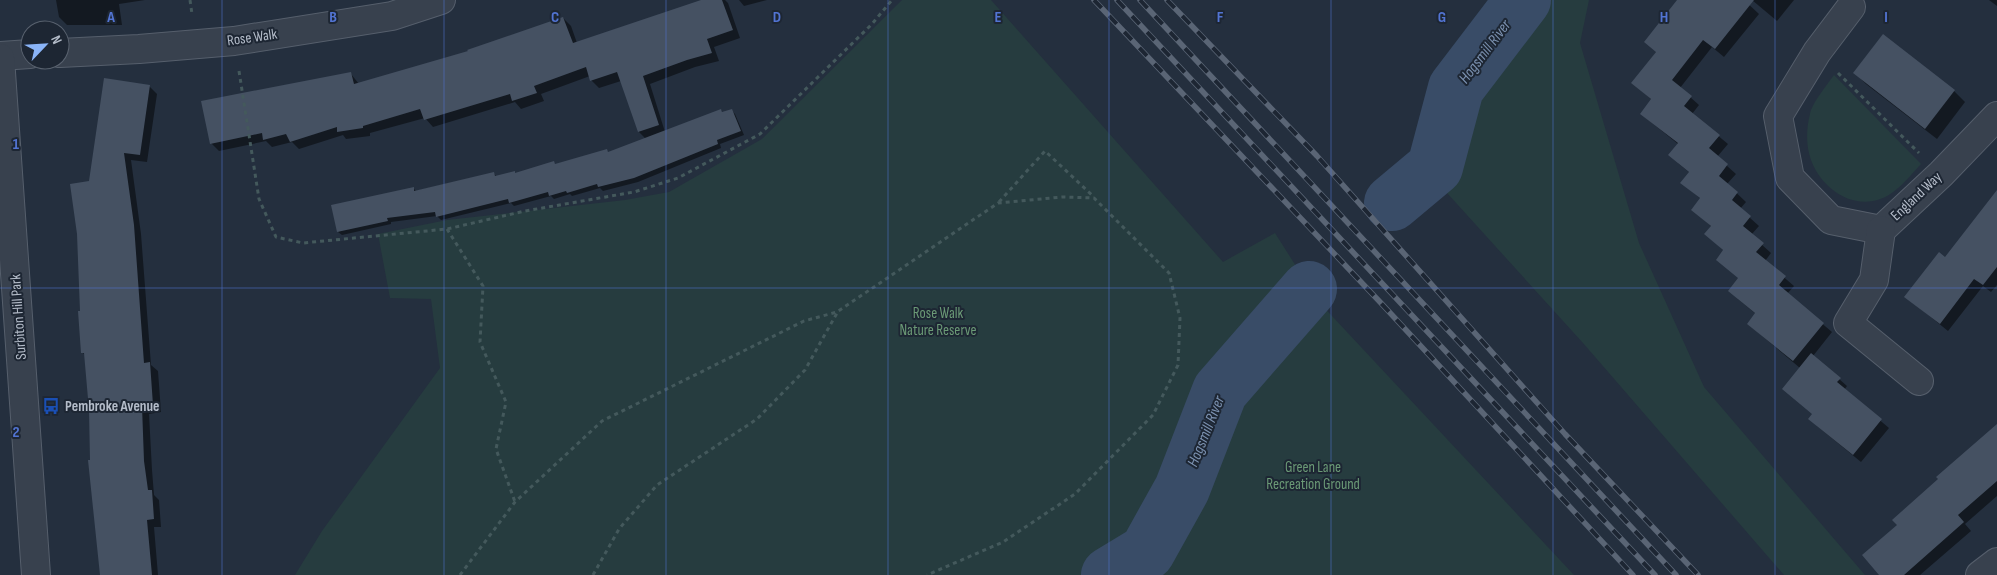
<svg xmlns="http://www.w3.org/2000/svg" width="1997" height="575" font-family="'Sofia Sans Condensed',sans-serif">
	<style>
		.green { fill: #263c3f }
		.shadow { fill: #0007 }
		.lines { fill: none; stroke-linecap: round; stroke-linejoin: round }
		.river { stroke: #394c67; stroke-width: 56 }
		.building { fill: #455162 }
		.minor-casing { stroke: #565f6c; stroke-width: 30 }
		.path { stroke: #44595c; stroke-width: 3; stroke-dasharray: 4 4; stroke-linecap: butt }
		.minor { stroke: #38414e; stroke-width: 28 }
		.rail-casing { stroke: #5a6575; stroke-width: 5.5 }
		.rail { stroke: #1d2633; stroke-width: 4; stroke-dasharray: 11; stroke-linecap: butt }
		.grid { fill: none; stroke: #5274d3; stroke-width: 1; stroke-opacity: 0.55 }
		.labels { text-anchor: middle; stroke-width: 4; stroke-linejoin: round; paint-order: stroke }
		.street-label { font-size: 15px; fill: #b4bcc9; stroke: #1d2633 }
		.park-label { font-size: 15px; fill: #6b9a76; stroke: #1d2633 }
		.poi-label { font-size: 15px; font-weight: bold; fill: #b4bcc9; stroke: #1d2633; text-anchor: start }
		.water-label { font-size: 16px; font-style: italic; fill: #7c92b1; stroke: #1d2633 }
		.grid-label { font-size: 16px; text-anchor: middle; font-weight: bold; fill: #5274d3; stroke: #1d2633; stroke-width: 4; stroke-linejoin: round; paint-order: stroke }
	</style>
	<rect width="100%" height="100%" fill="#242f3e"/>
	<g class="green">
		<polygon points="902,0 991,0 1223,262 1275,233 1318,301 1574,575 295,575 322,531 440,368 431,299 390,298 378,234 447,220 625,200 669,192 762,139"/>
		<polygon points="1546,0 1589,0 1580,43 1639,243 1704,387 1865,575 1784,575 1583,343 1438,183 1449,165 1465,99"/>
		<path d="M 1834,75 L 1921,164 C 1908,178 1893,198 1873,201 C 1846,206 1820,185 1811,160 C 1806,146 1806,129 1810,114 C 1812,103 1827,85 1834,75 Z"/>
	</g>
	<g class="shadow">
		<polygon points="56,0 145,0 119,4 122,25 67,25 59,17"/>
		<polygon points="705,0 725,0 728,3 740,38 714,47 719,61 695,67 650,84 665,132 721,110 723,113 731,110 735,114 744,135 720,144 721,148 638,182 603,191 600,188 572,196 570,194 554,199 551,196 514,206 511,203 441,220 437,216 391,222 391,224 342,235 338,232 413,188 416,191 493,173 497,177 514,172 516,174 553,162 556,165 607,151 609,153 646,139 639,132 621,81 599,88 591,80 590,76 541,94 544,101 521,109 515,102 433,127 425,118 370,133 370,136 346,139 343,135 299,149 292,142 272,147 266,141 219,151 211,143 351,74 359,84 470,52 563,18 571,26 577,43"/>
		<polygon points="739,0 767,0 744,6"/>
		<polygon points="1695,0 1744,0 1759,14 1724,57 1712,47 1680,88 1699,105 1692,114 1728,144 1717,157 1736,174 1727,184 1746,202 1740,209 1759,226 1751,235 1771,253 1765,261 1794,286 1787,294 1832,332 1813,356 1847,386 1844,390 1889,428 1861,462 1817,426 1800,368 1748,324 1756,314 1738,299 1739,279 1724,251 1706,234 1712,227 1692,209 1701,199 1682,183 1690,173 1678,163 1678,144 1641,114 1652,100 1633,83"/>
		<polygon points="1752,0 1794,0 1777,21"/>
		<polygon points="1989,0 1997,0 1997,6"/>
		<polygon points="1855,73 1954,91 1965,102 1937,139 1866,84"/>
		<polygon points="149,86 157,94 147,162 131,160 141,234 151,365 158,371 161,412 149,414 152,470 154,495 159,500 161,527 154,527 158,575 101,575 91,461 90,410 85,355 83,353 81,312 90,183"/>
		<polygon points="1997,208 1997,285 1991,292 1983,286 1948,331 1906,297"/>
		<polygon points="1997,426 1997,496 1965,524 1971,531 1920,575 1881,575 1898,525"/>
	</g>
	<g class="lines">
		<g class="river">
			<polyline points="1392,203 1435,167 1456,88 1523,0"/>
			<polyline points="1109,575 1147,552 1182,489 1220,391 1309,289"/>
		</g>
	</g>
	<g class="building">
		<polygon points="701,0 722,0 733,30 707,39 712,53 687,60 643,76 659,125 638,132 617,72 590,81 586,67 534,86 537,93 512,101 510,94 424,120 420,109 363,126 363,128 337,132 337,127 290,142 286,134 263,140 262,133 210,144 201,101 351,72 354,84 468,51 467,50 563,17 573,43"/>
		<polygon points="1677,0 1754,0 1715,49 1703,40 1672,80 1692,96 1684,106 1720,135 1709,148 1728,164 1719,176 1738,192 1732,200 1751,216 1743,226 1764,243 1756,252 1786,276 1779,285 1824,323 1793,361 1747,324 1755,313 1728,291 1738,278 1716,260 1723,250 1704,234 1711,226 1691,210 1700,198 1680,183 1689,172 1668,155 1678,143 1640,114 1651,99 1631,83 1656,52 1644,42"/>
		<polygon points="1883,34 1955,90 1925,129 1853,73"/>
		<polygon points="104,78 150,85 140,155 124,153 134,225 144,363 150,362 153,405 142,406 144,461 148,490 152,490 154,519 147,520 152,575 100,575 88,460 90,460 89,410 84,353 81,353 78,311 80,311 77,234 70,184 89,181"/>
		<polygon points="721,109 722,112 732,109 741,131 717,140 718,144 634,178 598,187 597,184 567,193 566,191 549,196 548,192 509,203 508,199 436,217 435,212 387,218 388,221 337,232 331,205 414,187 414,191 494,172 495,176 515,171 515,173 554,161 555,164 607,149 608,152"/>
		<polygon points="1997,190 1997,267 1983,285 1974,279 1940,324 1904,297 1939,252 1945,257"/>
		<polygon points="1811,353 1841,378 1837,382 1882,419 1853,455 1808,419 1812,414 1782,389"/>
		<polygon points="1997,424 1997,481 1958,515 1964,522 1904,575 1879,575 1862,555 1897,525 1892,520 1938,479 1936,477"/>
	</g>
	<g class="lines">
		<g class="minor-casing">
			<g id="minor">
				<polyline points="1851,7 1817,52 1778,116 1790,178 1831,220 1881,230 1941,174 1997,116"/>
				<polyline points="60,53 139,49 234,41 392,16 441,0"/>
				<polyline points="0,56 30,54"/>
				<polyline points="0,58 36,575"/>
				<polyline points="1881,230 1874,280 1848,323 1919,381"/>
				<polyline points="1980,575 1997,562"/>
			</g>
		</g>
		<g class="path">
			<polyline points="190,0 192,14"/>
			<polyline points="239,71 259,199 276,237 303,243 447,229 525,211 634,192 678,178 760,134 872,24 892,0"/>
			<polyline points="1838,73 1919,153"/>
			<polyline points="999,202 1045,151 1094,197"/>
			<polyline points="447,229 483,286 480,342 506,402 496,449 515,502"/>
			<polyline points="460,575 515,502 602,421 804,321 837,312 998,203 1062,197 1094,198 1169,273 1180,318 1178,365 1153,415 1075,494 1003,542 927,575"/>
			<polyline points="593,575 619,529 657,485 757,419 805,370 837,313"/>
		</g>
		<use href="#minor" class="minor"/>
		<g class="rail-casing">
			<g id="rail">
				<polyline points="1094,0 1380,302 1633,575"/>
				<polyline points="1117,0 1655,575"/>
				<polyline points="1140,0 1676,575"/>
				<polyline points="1167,0 1317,156 1565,434 1698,575"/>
			</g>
		</g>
		<use href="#rail" class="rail"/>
	</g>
	<path class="grid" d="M 222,0 L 222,575M 444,0 L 444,575M 666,0 L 666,575M 888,0 L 888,575M 1109,0 L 1109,575M 1331,0 L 1331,575M 1553,0 L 1553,575M 1775,0 L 1775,575M 0,288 L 1997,288"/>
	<defs>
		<g id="bus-bare" transform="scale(1.35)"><path d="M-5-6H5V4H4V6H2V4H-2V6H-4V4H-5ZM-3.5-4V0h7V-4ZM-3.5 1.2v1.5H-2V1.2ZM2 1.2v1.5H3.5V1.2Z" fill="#1a4fb4" stroke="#1d2633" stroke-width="2.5" paint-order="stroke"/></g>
	</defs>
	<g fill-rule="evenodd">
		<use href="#bus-bare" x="51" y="406"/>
	</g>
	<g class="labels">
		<g class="street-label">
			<text transform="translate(252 37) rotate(-8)" y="5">Rose Walk</text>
			<text transform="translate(1916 196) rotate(-43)" y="5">England Way</text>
			<text transform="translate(18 317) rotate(-94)" y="5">Surbiton Hill Park</text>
		</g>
		<g class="park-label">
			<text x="938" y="318">Rose Walk<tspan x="938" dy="17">Nature Reserve</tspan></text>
			<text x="1313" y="472">Green Lane<tspan x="1313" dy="17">Recreation Ground</tspan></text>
		</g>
		<g class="poi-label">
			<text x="65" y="411">Pembroke Avenue</text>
		</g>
		<g class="water-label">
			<text transform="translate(1484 51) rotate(-53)" y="6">Hogsmill River</text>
			<text transform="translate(1205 431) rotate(-68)" y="6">Hogsmill River</text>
		</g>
	</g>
	<g class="grid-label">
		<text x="111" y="22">A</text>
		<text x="333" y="22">B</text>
		<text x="555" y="22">C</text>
		<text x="777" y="22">D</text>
		<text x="998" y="22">E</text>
		<text x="1220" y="22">F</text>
		<text x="1442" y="22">G</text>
		<text x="1664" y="22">H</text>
		<text x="1886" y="22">I</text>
		<text x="16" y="149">1</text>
		<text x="16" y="437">2</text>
	</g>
	<g transform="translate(45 45) rotate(65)"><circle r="24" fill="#1d2633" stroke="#59626f"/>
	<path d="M0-4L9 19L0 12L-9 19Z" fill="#8ab4f8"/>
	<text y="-8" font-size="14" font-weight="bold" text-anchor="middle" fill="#b4bcc9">N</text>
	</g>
</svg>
